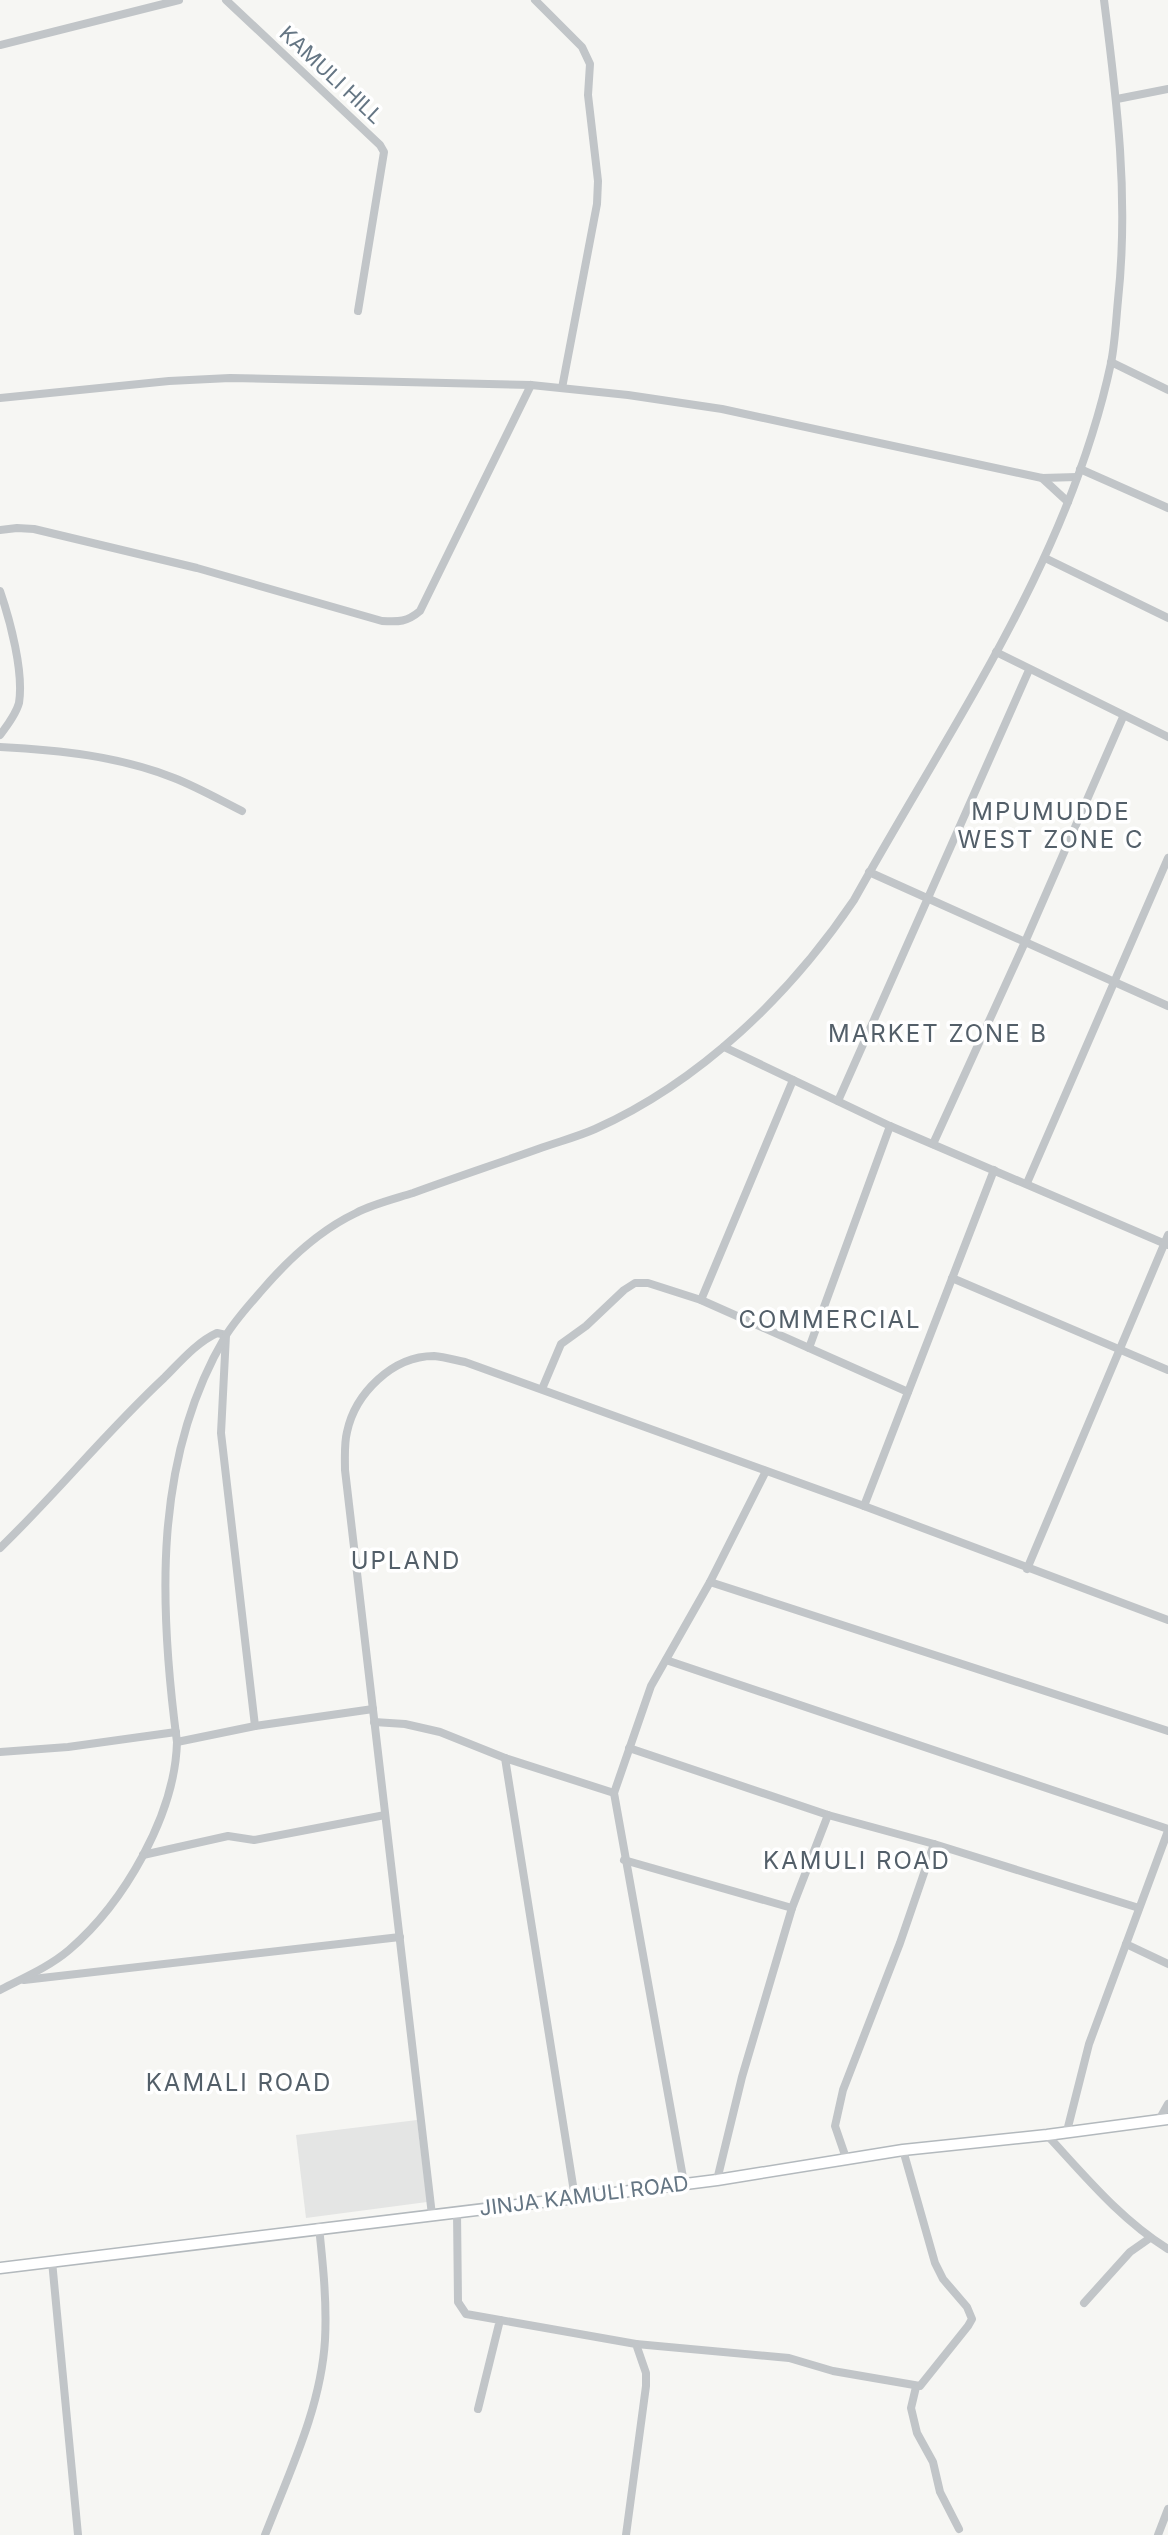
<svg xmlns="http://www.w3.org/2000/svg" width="1168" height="2535" font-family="Inter,sans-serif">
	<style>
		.built { fill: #e4e5e4 }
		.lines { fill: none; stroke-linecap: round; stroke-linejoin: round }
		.secondary-casing { stroke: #b3b9bd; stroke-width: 13 }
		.minor { stroke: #c1c5c8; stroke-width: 8 }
		.secondary { stroke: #fff; stroke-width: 10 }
		.labels { text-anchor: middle; stroke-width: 7; stroke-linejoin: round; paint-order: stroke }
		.street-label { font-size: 21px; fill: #657684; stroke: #fff }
		.quarter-label { font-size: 24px; letter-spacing: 2px; fill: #535f69; stroke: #fff }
	</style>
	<rect width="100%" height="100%" fill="#f6f6f3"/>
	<polygon class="built" points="417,2120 427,2202 306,2218 296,2135"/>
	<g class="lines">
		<g class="secondary-casing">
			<polyline id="secondary" points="0,2268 575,2198 717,2180 903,2150 1047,2135 1168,2119"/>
		</g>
		<g class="minor">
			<polyline points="226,0 380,145 384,152 358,311"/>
			<polyline points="535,0 582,47 590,64 588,95 598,181 597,204 562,388"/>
			<polyline points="0,45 179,0"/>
			<polyline points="1117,99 1168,89"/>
			<polyline points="1111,362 1168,390"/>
			<polyline points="0,398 169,381 230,378 531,385 628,395 722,409 1042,478 1077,477"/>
			<polyline points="1080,469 1168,508"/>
			<polyline points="1042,478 1068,502"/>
			<path d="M 0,530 L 17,528 L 34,529 L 197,568 L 382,621 C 399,622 407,622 420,611 L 531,385"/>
			<polyline points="1045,558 1168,618"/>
			<path d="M 0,591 C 10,620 24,672 19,703 C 16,714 7,726 0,735"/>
			<polyline points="996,652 1168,737"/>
			<path d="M 0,747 C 59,750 119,756 174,778 C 197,787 220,800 242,811"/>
			<polyline points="869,872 1168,1006"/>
			<polyline points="724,1047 890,1126 1168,1245"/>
			<polyline points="838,1101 1029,670"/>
			<polyline points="933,1144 1025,942 1123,717"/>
			<polyline points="1027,1183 1168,858"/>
			<polyline points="952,1278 1168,1370"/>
			<polyline points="701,1300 793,1080"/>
			<polyline points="809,1348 890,1126"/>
			<polyline points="542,1389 561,1344 586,1326 624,1290 635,1283 648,1283 701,1300 908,1392"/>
			<polyline points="864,1506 994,1170"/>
			<path d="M 0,1548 C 57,1493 106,1432 164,1378 C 180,1362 197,1342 217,1333 L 226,1335 L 221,1433 L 255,1726"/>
			<polyline points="1027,1569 1168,1235"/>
			<polyline points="710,1582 1168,1731"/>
			<polyline points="666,1660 1168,1829"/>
			<polyline points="374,1722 405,1724 440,1732 505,1758 614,1793"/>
			<polyline points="177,1742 255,1726 373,1709"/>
			<polyline points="629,1748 828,1815 934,1844 1139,1908"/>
			<polyline points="0,1752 68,1747 176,1732"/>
			<polyline points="505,1758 575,2198"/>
			<polyline points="143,1855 228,1836 254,1840 385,1815"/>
			<polyline points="624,1860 792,1908"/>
			<polyline points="1126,1944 1168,1964"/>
			<polyline points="24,1980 400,1937"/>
			<path d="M 0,1990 C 23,1978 49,1967 69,1950 C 124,1903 175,1815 177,1742 C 159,1606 153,1459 225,1337 C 235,1320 250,1304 263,1289 C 288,1260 320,1230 356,1213 C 373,1204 394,1199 413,1193 C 454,1178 496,1164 538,1149 C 557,1142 577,1137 595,1129 C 700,1082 790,995 854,900 C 950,727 1069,560 1111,363 C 1115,343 1116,321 1118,300 C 1129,198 1117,101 1104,0"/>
			<polyline points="1159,2120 1168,2104"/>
			<polyline points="1067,2131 1089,2044 1168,1831"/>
			<path d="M 1047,2135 C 1085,2176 1120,2219 1168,2249"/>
			<polyline points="846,2158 835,2126 843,2090 900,1943 934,1844"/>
			<polyline points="717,2180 742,2077 792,1908 828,1815"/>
			<polyline points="684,2183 614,1793 651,1686 710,1582 766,1471"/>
			<polyline points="457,2212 458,2302 466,2314 500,2320 478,2409"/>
			<path d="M 432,2215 L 345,1470 C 345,1458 344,1444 347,1432 C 355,1394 392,1356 434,1356 C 444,1357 455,1360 465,1362 L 864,1506 L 1168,1620"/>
			<polyline points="52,2261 78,2535"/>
			<polyline points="1084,2303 1130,2252 1150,2238"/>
			<polyline points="500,2320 636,2344 646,2373 646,2386 626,2535"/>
			<polyline points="636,2344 789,2358 833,2371 920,2386 968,2326 972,2319 967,2307 943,2279 935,2263 903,2150"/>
			<polyline points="916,2387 911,2408 917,2433 933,2462 940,2492 959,2529"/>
			<path d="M 265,2535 C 289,2473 321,2408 325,2340 C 327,2302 323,2265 319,2227"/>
			<polyline points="1158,2535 1168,2509"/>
		</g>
		<use href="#secondary" class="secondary"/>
	</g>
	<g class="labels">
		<g class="street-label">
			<text transform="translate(331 75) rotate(43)" y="7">KAMULI HILL</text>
			<text transform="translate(584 2196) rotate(-7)" y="7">JINJA KAMULI ROAD</text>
		</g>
		<g class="quarter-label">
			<text x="1051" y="820">MPUMUDDE<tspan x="1051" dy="28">WEST ZONE C</tspan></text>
			<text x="938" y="1042">MARKET ZONE B</text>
			<text x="830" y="1328">COMMERCIAL</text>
			<text x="406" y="1569">UPLAND</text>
			<text x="857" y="1869">KAMULI ROAD</text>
			<text x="239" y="2091">KAMALI ROAD</text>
		</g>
	</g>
</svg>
